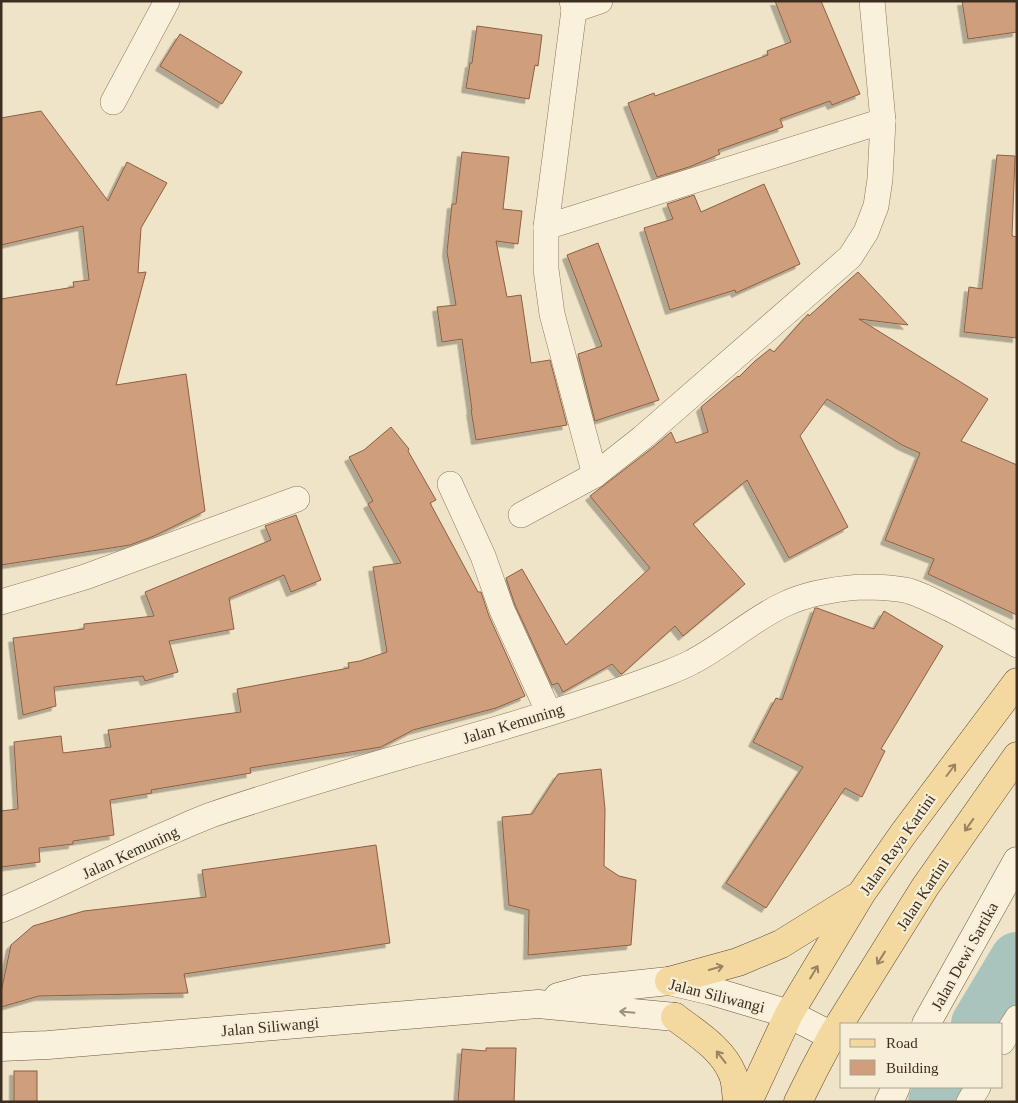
<svg xmlns="http://www.w3.org/2000/svg" width="1018" height="1103" font-family="Georgia,serif">
	<style>
		.lines { fill: none; stroke-linecap: round; stroke-linejoin: round }
		.river { stroke: #a9c4bc; stroke-width: 54 }
		.building { fill: #cf9f7d; stroke: #8d5f41; filter: url(#shadow) }
		.minor-casing { stroke: #8d765c; stroke-width: 26 }
		.secondary-casing { stroke: #6f573f; stroke-width: 29 }
		.primary-casing { stroke: #5b4430; stroke-width: 29 }
		.minor { stroke: #faf1dc; stroke-width: 25 }
		.secondary { stroke: #faf1dc; stroke-width: 28 }
		.primary { stroke: #f3d9a0; stroke-width: 28 }
		.oneway { stroke: #988460 }
		.oneway2 { stroke: #9c907e }
		.labels { text-anchor: middle; stroke-width: 4.5; stroke-linejoin: round; paint-order: stroke }
		.street-label { font-size: 16px; fill: #3d2e20; stroke: #f7eed8 }
	</style>
	<defs>
		<filter id="shadow"><feDropShadow dx="-4.5" dy="4.5" stdDeviation="0" flood-color="#0004"/></filter>
	</defs>
	<rect width="100%" height="100%" fill="#f0e4c8"/>
	<g class="lines">
		<g class="river">
			<polyline points="978,1024 1017,959"/>
			<polyline points="935,1102 942,1087"/>
		</g>
	</g>
	<g class="building">
		<polygon points="775,1 821,1 860,94 832,105 830,101 780,119 783,127 718,150 720,154 689,167 657,177 628,103 654,93 655,96 768,55 767,51 791,42"/>
		<polygon points="962,1 1017,1 1017,32 968,39"/>
		<polygon points="477,26 542,35 538,66 535,65 529,99 466,88 470,63 472,63"/>
		<polygon points="180,34 242,72 222,104 160,66"/>
		<polygon points="41,111 108,201 127,162 167,183 141,228 138,273 146,272 116,385 186,374 205,511 154,536 130,545 1,565 1,299 74,287 73,282 89,280 83,226 1,245 1,118"/>
		<polygon points="462,152 509,157 503,209 522,211 518,244 496,241 507,297 521,295 531,363 550,360 567,425 476,440 471,410 472,410 462,339 442,342 437,307 456,305 447,252 452,204 456,204"/>
		<polygon points="997,155 1015,156 1012,236 1017,237 1017,338 964,332 969,287 982,289"/>
		<polygon points="764,184 800,264 736,293 735,290 670,310 644,228 673,219 667,204 694,195 701,212"/>
		<polygon points="598,243 659,400 595,421 578,354 602,346 567,255"/>
		<polygon points="858,272 908,325 859,319 988,399 961,441 1017,465 1017,615 928,574 934,559 885,540 920,453 902,445 827,399 800,436 848,527 789,558 747,480 693,524 745,584 683,636 675,626 622,674 621,674 612,664 563,692 558,683 552,685 515,605 506,578 522,569 566,645 650,568 590,496 651,449 671,432 676,443 708,432 701,407 738,376 739,377 755,361 770,349 774,352 808,314 809,316"/>
		<polygon points="391,427 409,449 408,451 436,500 430,503 478,592 481,592 489,616 525,696 496,708 413,730 381,747 250,768 251,773 151,790 152,793 110,800 114,835 73,841 73,844 39,848 40,862 1,867 1,811 18,809 14,742 61,736 63,753 111,747 108,730 241,712 237,689 349,668 348,663 360,661 387,652 373,567 401,563 368,504 373,501 349,457 364,450"/>
		<polygon points="296,515 321,580 291,592 284,575 229,598 234,629 169,641 178,672 145,681 143,676 54,687 56,706 23,715 13,638 84,629 84,624 154,616 145,592 271,540 265,526"/>
		<polygon points="815,608 817,608 874,629 884,611 943,646 881,749 885,751 862,797 845,788 766,908 726,883 803,767 753,742 776,698 782,700"/>
		<polygon points="601,769 605,809 604,866 619,876 636,880 631,945 528,955 529,910 509,905 502,817 532,814 558,774"/>
		<polygon points="376,845 390,943 184,974 188,993 39,996 1,1007 1,992 11,945 33,926 84,911 206,897 202,870"/>
		<polygon points="486,1048 516,1048 514,1102 458,1102 462,1049 486,1051"/>
		<rect x="14" y="1071" width="23" height="31"/>
	</g>
	<g class="lines">
		<g class="minor-casing">
			<g id="minor">
				<polyline points="572,1 574,10 600,1"/>
				<polyline points="574,10 546,227 546,269 552,314 595,475"/>
				<polyline points="113,102 167,1"/>
				<polyline points="546,227 883,121"/>
				<polyline points="450,484 483,556 502,610 549,713"/>
				<polyline points="521,515 595,475 642,438 850,257 866,232 876,206 880,179 883,121 872,1"/>
				<polyline points="1,602 85,577 297,499"/>
				<path d="M 1,910 C 59,886 113,856 171,832 C 184,826 198,820 211,815 C 360,764 514,730 662,675 C 672,671 683,667 692,662 C 725,645 752,619 785,604 C 808,593 835,589 860,587 C 875,587 893,587 909,591 C 925,596 939,604 954,611 C 975,622 996,633 1017,645"/>
				<polyline points="1002,1042 1017,1018"/>
				<polyline points="969,1102 978,1087"/>
			</g>
		</g>
		<g class="secondary-casing">
			<g id="secondary">
				<polyline points="558,997 584,990 669,981 712,991 789,1014 832,1036"/>
				<polyline points="926,1024 1017,861"/>
				<polyline points="1,1047 48,1045 538,1004 675,1017"/>
				<polyline points="889,1102 896,1087"/>
			</g>
		</g>
		<g class="primary-casing">
			<g id="primary">
				<polyline points="669,981 738,962 781,944 855,898"/>
				<path d="M 675,1017 C 696,1033 723,1049 733,1075 C 736,1083 736,1093 737,1102"/>
				<polyline points="748,1102 789,1014 861,894 903,834 1017,682"/>
				<polyline points="798,1102 814,1070 832,1036 925,887 1017,756"/>
			</g>
		</g>
		<use href="#minor" class="minor"/>
		<use href="#secondary" class="secondary"/>
		<use href="#primary" class="primary"/>
	</g>
	<defs><path id="oneway-shaft" d="M-6 0H5M1.5-3L5.5 0L1.5 3" fill="none" stroke-width="1.6" stroke-linecap="round" stroke-linejoin="round" transform="scale(1.25)"/></defs>
	<g class="oneway">
		<use href="#oneway-shaft" transform="translate(951 770) rotate(-53)"/>
		<use href="#oneway-shaft" transform="translate(969 825) rotate(125)"/>
		<use href="#oneway-shaft" transform="translate(881 958) rotate(122)"/>
		<use href="#oneway-shaft" transform="translate(716 968) rotate(-16)"/>
		<use href="#oneway-shaft" transform="translate(814 972) rotate(-59)"/>
		<use href="#oneway-shaft" transform="translate(721 1057) rotate(-128)"/>
	</g>
	<use class="oneway2" href="#oneway-shaft" transform="translate(627 1012) rotate(-175)"/>
	<g class="labels">
		<g class="street-label">
			<text transform="translate(513 723) rotate(-17)" y="6">Jalan Kemuning</text>
			<text transform="translate(897 844) rotate(-55)" y="6">Jalan Raya Kartini</text>
			<text transform="translate(130 852) rotate(-25)" y="6">Jalan Kemuning</text>
			<text transform="translate(922 894) rotate(-57)" y="6">Jalan Kartini</text>
			<text transform="translate(964 956) rotate(-61)" y="6">Jalan Dewi Sartika</text>
			<text transform="translate(717 995) rotate(14)" y="6">Jalan Siliwangi</text>
			<text transform="translate(270 1026) rotate(-5)" y="6">Jalan Siliwangi</text>
		</g>
	</g>
	<rect width="1018" height="1103" fill="none" stroke="#3d2e20" stroke-width="5"/>
	<rect x="840" y="1023" width="162" height="65" fill="#f7eed8" stroke="#ada18e"/>
	<rect x="850" y="1039" width="25" height="8" fill="#f3d9a0" stroke="#ada18e"/>
	<text x="886" y="1048" font-size="15" fill="#3d2e20">Road</text>
	<rect x="850" y="1060" width="25" height="15" fill="#cf9f7d" stroke="#ada18e"/>
	<text x="886" y="1073" font-size="15" fill="#3d2e20">Building</text>
</svg>
